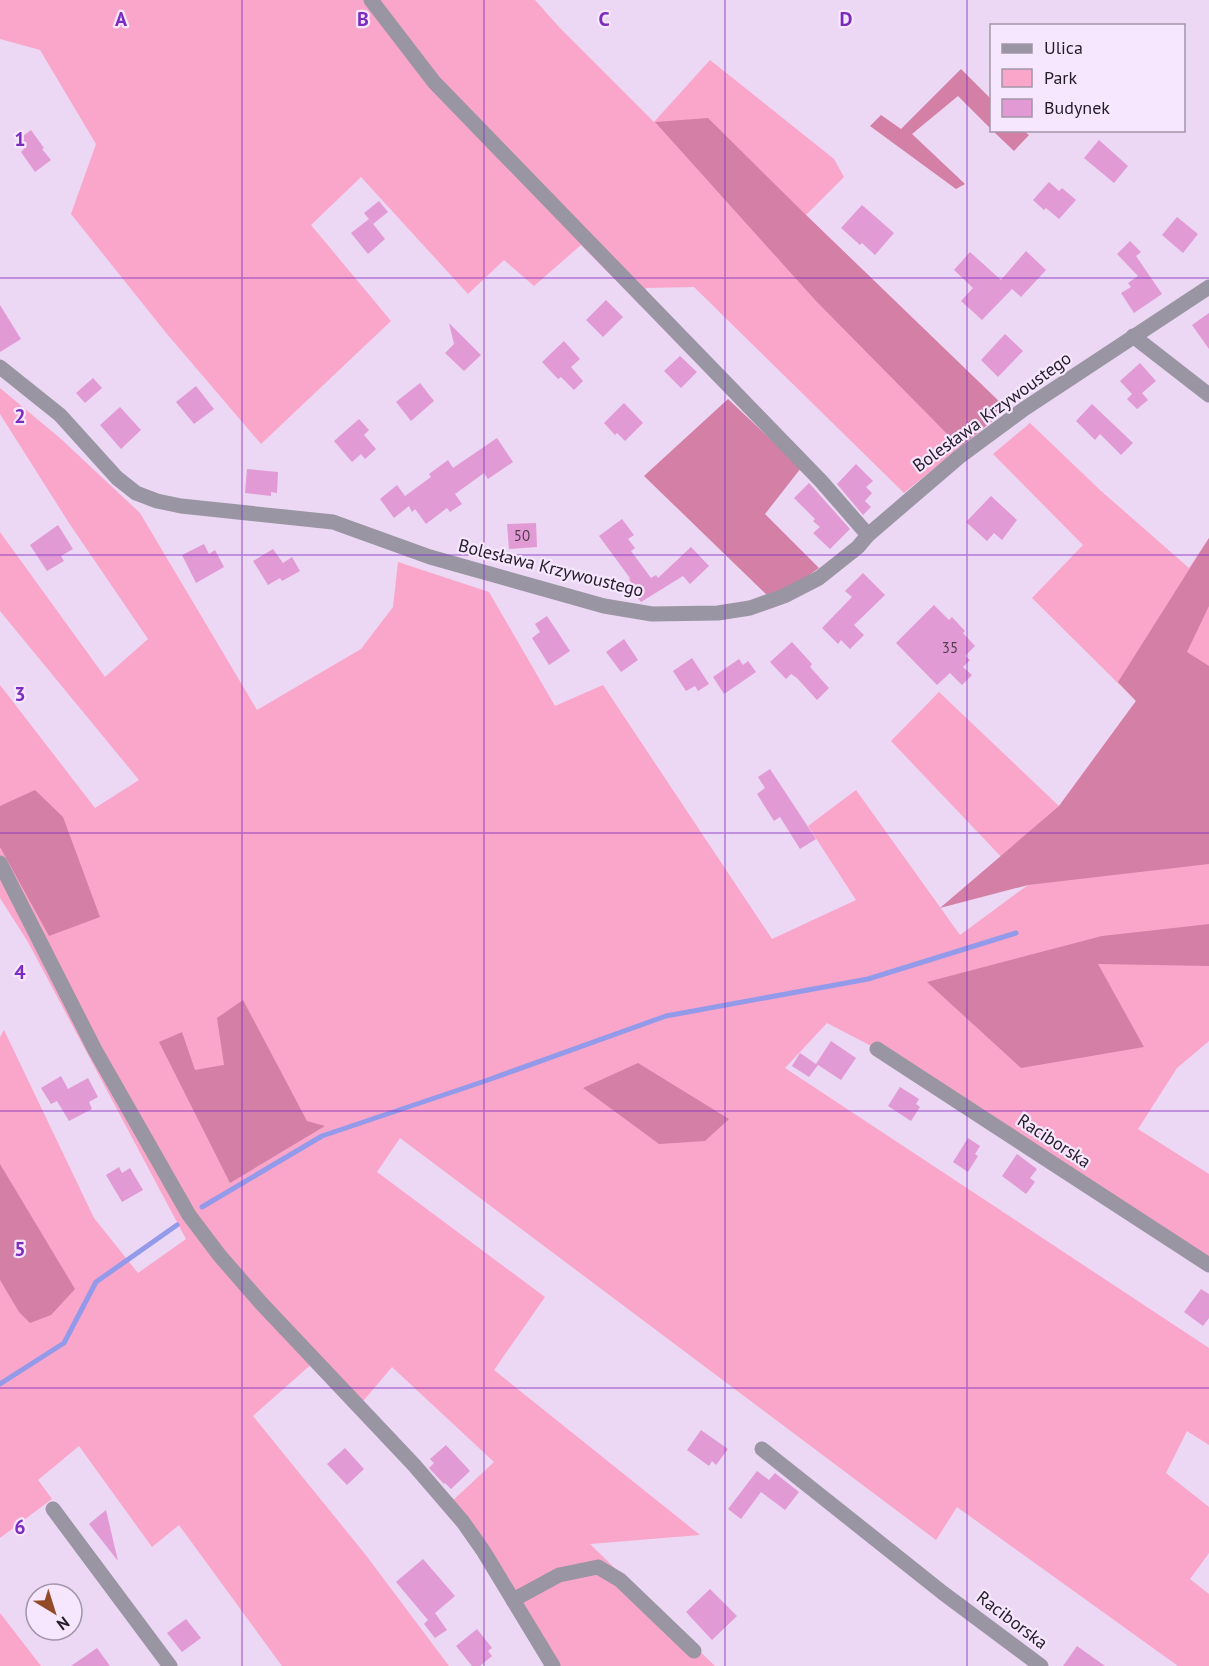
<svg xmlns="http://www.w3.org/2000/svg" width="1209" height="1666" font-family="'PT Sans',sans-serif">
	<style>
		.green { fill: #faa6ca }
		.forest { fill: #d47fa5 }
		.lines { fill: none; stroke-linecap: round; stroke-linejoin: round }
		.stream { stroke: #939ae9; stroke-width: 5 }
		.building { fill: #e29ad4 }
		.minor { stroke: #9995a3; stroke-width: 15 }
		.grid { fill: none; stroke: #7b2cbf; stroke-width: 1.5; stroke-opacity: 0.55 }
		.labels { text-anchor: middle; stroke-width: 4.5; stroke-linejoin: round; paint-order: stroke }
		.number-label { font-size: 15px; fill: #543c53 }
		.street-label { font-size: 18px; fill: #241d28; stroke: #f6e6fe }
		.grid-label { font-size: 20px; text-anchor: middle; font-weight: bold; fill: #7b2cbf; stroke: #f6e6fe; stroke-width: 4.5; stroke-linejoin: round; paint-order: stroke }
	</style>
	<rect width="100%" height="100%" fill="#ecd7f4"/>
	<g class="green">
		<polygon points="0,0 535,0 559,27 654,122 710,60 834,159 844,177 806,215 1007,409 904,493 694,287 646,288 640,305 581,245 534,286 504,260 468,294 361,177 311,225 391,321 261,444 167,334 71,214 96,144 40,50 0,39"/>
		<polygon points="0,388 61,439 140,513 257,710 361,649 393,607 398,562 489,592 555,706 603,685 772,939 856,900 808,826 856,790 960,935 1028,885 891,741 939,692 1059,806 1136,701 1032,598 1083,545 993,454 1030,423 1100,490 1189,568 1209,538 1209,1041 1177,1068 1138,1129 1209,1174 1209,1265 877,1049 827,1023 785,1068 1209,1348 1209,1445 1187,1431 1166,1473 1209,1507 1209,1553 1190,1579 1209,1594 1209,1666 1178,1666 957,1507 936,1540 400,1138 377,1172 545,1297 494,1370 700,1535 590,1544 715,1666 553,1666 448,1505 494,1462 392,1367 359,1406 315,1361 253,1416 365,1554 449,1666 282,1666 179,1525 152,1547 79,1446 38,1480 52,1499 0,1538 0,1037 4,1030 94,1218 138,1273 186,1239 28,942 0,898 0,685 95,808 139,780 0,611 0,532 105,677 148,639 69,523 0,414"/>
		<polygon points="0,1613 41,1666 0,1666"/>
	</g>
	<g class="forest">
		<polygon points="961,69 991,99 991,129 958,96 912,134 965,184 956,189 870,126 881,115 901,129"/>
		<polygon points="708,118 806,215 1007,409 960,447 816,301 655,122"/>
		<polygon points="993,131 1024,131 1029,135 1014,151"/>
		<polygon points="728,399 801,468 765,514 819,568 792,587 768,596 644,476"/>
		<polygon points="1209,538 1209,606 1187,652 1209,666 1209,864 1028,885 940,908 1059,806 1136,701 1118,682"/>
		<polygon points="35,790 63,817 100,917 49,936 0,847 0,806"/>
		<polygon points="1209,924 1209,966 1098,964 1144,1047 1021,1068 927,982 1102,936"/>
		<polygon points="243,1000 307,1121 325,1126 230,1183 159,1042 182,1032 195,1070 224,1065 217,1018"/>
		<polygon points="638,1063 729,1119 705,1141 659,1144 583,1088"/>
		<polygon points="0,1164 75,1289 51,1315 30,1323 19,1312 0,1280"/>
	</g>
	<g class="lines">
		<g class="stream">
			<polyline points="202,1207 322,1136 485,1081 666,1016 868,979 1016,933"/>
			<polyline points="0,1384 64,1343 96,1282 177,1225"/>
		</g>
	</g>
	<g class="building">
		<polygon points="31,130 44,148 42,149 51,160 35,172 21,152 24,149 18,140"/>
		<polygon points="1099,140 1128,166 1114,183 1084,158"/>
		<polygon points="1049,182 1059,191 1062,188 1076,200 1059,219 1046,208 1044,210 1033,200"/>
		<polygon points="379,201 388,212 373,224 364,213"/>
		<polygon points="862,205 894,233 875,255 862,243 860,245 841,228"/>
		<polygon points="1177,217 1198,234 1183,253 1162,235"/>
		<polygon points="369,219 385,239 368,254 351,233"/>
		<polygon points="1130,241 1141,252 1136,256 1162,294 1134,313 1121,293 1131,287 1128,283 1138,276 1117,254"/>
		<polygon points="1026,251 1046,270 1021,297 1012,289 982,320 961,301 973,288 954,270 970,252 1001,280"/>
		<polygon points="606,300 623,317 603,337 586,320"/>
		<polygon points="0,305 21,339 0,352"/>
		<polygon points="1209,313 1209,349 1192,325"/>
		<polygon points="449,323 481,355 464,371 445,353 454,344"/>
		<polygon points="1005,334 1023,351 998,377 981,360"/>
		<polygon points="564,341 580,359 571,367 583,381 574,390 561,377 558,379 542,362"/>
		<polygon points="680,356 697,372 681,388 664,371"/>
		<polygon points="1140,363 1156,381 1142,393 1148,400 1137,409 1127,399 1132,394 1120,381"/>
		<polygon points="93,378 102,388 85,403 76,393"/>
		<polygon points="420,383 434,401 411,421 396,402"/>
		<polygon points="196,386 214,409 194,424 176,402"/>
		<polygon points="624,403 643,423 625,441 617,433 615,435 604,423"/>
		<polygon points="1092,404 1133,443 1121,455 1100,434 1095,440 1076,421"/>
		<polygon points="120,407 141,430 121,449 100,425"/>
		<polygon points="359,419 369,430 364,435 376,449 365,459 361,454 352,462 334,441"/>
		<polygon points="497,438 513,462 488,479 484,473 455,494 462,504 450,512 447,508 426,524 415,509 412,512 409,506 394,518 380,499 397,485 405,496 431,477 429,474 448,460 453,468"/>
		<polygon points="856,464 873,481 866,487 872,493 865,501 871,507 863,515 837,484"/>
		<polygon points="247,469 278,472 277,493 271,492 271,496 245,493"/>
		<polygon points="809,483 850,529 830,549 813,533 820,527 813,521 815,519 794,498"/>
		<polygon points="991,496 1017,520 1002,540 994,533 987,541 966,522"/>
		<polygon points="622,519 634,535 628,539 635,548 631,551 651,578 656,575 658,578 691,547 709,566 690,584 683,576 641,602 637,597 639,595 629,579 630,578 599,536"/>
		<polygon points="536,523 537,547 509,549 507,524"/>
		<polygon points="58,525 73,549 61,556 64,561 47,571 30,545"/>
		<polygon points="204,544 209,554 215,550 224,567 196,583 182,555"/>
		<polygon points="273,549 283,563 292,557 300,571 282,581 280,578 268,585 253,561"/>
		<polygon points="863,573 885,595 854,625 864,635 850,649 841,640 838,644 822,628 852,597 845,591"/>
		<polygon points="934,605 949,620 952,617 965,631 963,633 975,646 965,656 970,660 963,667 972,675 962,685 950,673 937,685 896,643"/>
		<polygon points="547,616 570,651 549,665 532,638 540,632 535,624"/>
		<polygon points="624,639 638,660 621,672 606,652"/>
		<polygon points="792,642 812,664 810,667 829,688 817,700 797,678 791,674 786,679 770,662"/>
		<polygon points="692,658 709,684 698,691 695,686 686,691 673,671"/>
		<polygon points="739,659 743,665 748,661 756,672 724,694 713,677"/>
		<polygon points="770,769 816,839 800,849 780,817 774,821 757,794 765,788 758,777"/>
		<polygon points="831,1041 856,1058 841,1080 818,1065 809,1077 792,1066 800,1053 816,1064"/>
		<polygon points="61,1076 68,1089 88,1078 98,1097 89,1102 92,1109 69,1121 57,1101 51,1104 41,1088"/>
		<polygon points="900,1087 919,1099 916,1104 920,1107 911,1121 888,1106"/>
		<polygon points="968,1138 980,1146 975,1154 978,1156 968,1172 953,1162"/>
		<polygon points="1017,1154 1037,1169 1030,1178 1035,1182 1026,1194 1002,1176"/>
		<polygon points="119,1167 122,1173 130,1168 143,1190 122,1202 106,1175"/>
		<polygon points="1201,1289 1209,1294 1209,1318 1203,1326 1184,1312"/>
		<polygon points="701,1430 728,1449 716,1465 712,1461 709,1466 687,1450"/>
		<polygon points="446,1445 470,1471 451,1489 445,1483 444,1484 429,1468 434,1463 430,1459"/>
		<polygon points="345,1448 364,1469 347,1485 327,1464"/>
		<polygon points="757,1471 769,1480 775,1473 799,1492 785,1510 761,1492 741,1519 728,1509"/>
		<polygon points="106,1510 118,1561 89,1524"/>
		<polygon points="423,1559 455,1596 435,1613 447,1630 435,1638 424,1624 428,1620 396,1582"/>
		<polygon points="710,1589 737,1616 712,1640 686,1612"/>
		<polygon points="186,1619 201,1638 182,1652 167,1633"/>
		<polygon points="477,1629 492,1648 488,1651 492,1656 480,1666 472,1666 456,1646"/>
		<polygon points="1077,1646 1105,1666 1063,1666"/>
		<polygon points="97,1648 110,1666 71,1666"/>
	</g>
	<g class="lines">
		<g class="minor">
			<polyline points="371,0 434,82 821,481 868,535"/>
			<polyline points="1133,336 1209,395"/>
			<polyline points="0,367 60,415 117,478 136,493 157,501 181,506 333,522 430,557 604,606 652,614 718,613 750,608 784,596 819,578 858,547 868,535 959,457 1024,409 1209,287"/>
			<polyline points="0,863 95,1050 189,1215 220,1256 261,1303 414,1465 463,1522 484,1552 553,1666"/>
			<polyline points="877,1049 1209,1265"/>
			<polyline points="762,1449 943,1593 1041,1666"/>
			<polyline points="53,1509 170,1666"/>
			<polyline points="513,1600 559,1575 598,1567 620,1580 694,1651"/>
		</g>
	</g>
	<path class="grid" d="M 242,0 L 242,1666M 484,0 L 484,1666M 725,0 L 725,1666M 967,0 L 967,1666M 0,278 L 1209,278M 0,555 L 1209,555M 0,833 L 1209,833M 0,1111 L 1209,1111M 0,1388 L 1209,1388"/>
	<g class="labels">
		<g class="number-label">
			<text x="522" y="541">50</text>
			<text x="950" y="653">35</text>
		</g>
		<g class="street-label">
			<text transform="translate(992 412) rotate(-36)" y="6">Bolesława Krzywoustego</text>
			<text transform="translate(551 568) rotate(14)" y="6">Bolesława Krzywoustego</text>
			<text transform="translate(1054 1141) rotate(33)" y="6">Raciborska</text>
			<text transform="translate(1012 1620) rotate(37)" y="6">Raciborska</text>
		</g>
	</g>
	<g class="grid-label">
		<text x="121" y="26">A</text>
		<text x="363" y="26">B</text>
		<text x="604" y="26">C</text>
		<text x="846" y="26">D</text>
		<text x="20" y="146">1</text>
		<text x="20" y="423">2</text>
		<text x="20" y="701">3</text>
		<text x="20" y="979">4</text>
		<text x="20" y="1256">5</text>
		<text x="20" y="1534">6</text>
	</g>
	<rect x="990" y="24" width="195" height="108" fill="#f6e6fe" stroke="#a296a8" stroke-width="1.5"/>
	<rect x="1002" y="44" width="30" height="9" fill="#9995a3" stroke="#a296a8" stroke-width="1.5"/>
	<text x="1044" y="54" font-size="18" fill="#241d28">Ulica</text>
	<rect x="1002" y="69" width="30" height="18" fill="#faa6ca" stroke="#a296a8" stroke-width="1.5"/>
	<text x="1044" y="84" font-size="18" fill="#241d28">Park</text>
	<rect x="1002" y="99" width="30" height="18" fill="#e29ad4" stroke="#a296a8" stroke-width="1.5"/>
	<text x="1044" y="114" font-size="18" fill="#241d28">Budynek</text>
	<g transform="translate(54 1612) rotate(142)"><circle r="28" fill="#f6e6fe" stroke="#a296a8" stroke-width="1.5"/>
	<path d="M0-4.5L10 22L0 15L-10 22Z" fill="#924b26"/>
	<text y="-9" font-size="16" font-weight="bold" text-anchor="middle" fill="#241d28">N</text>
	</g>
</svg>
